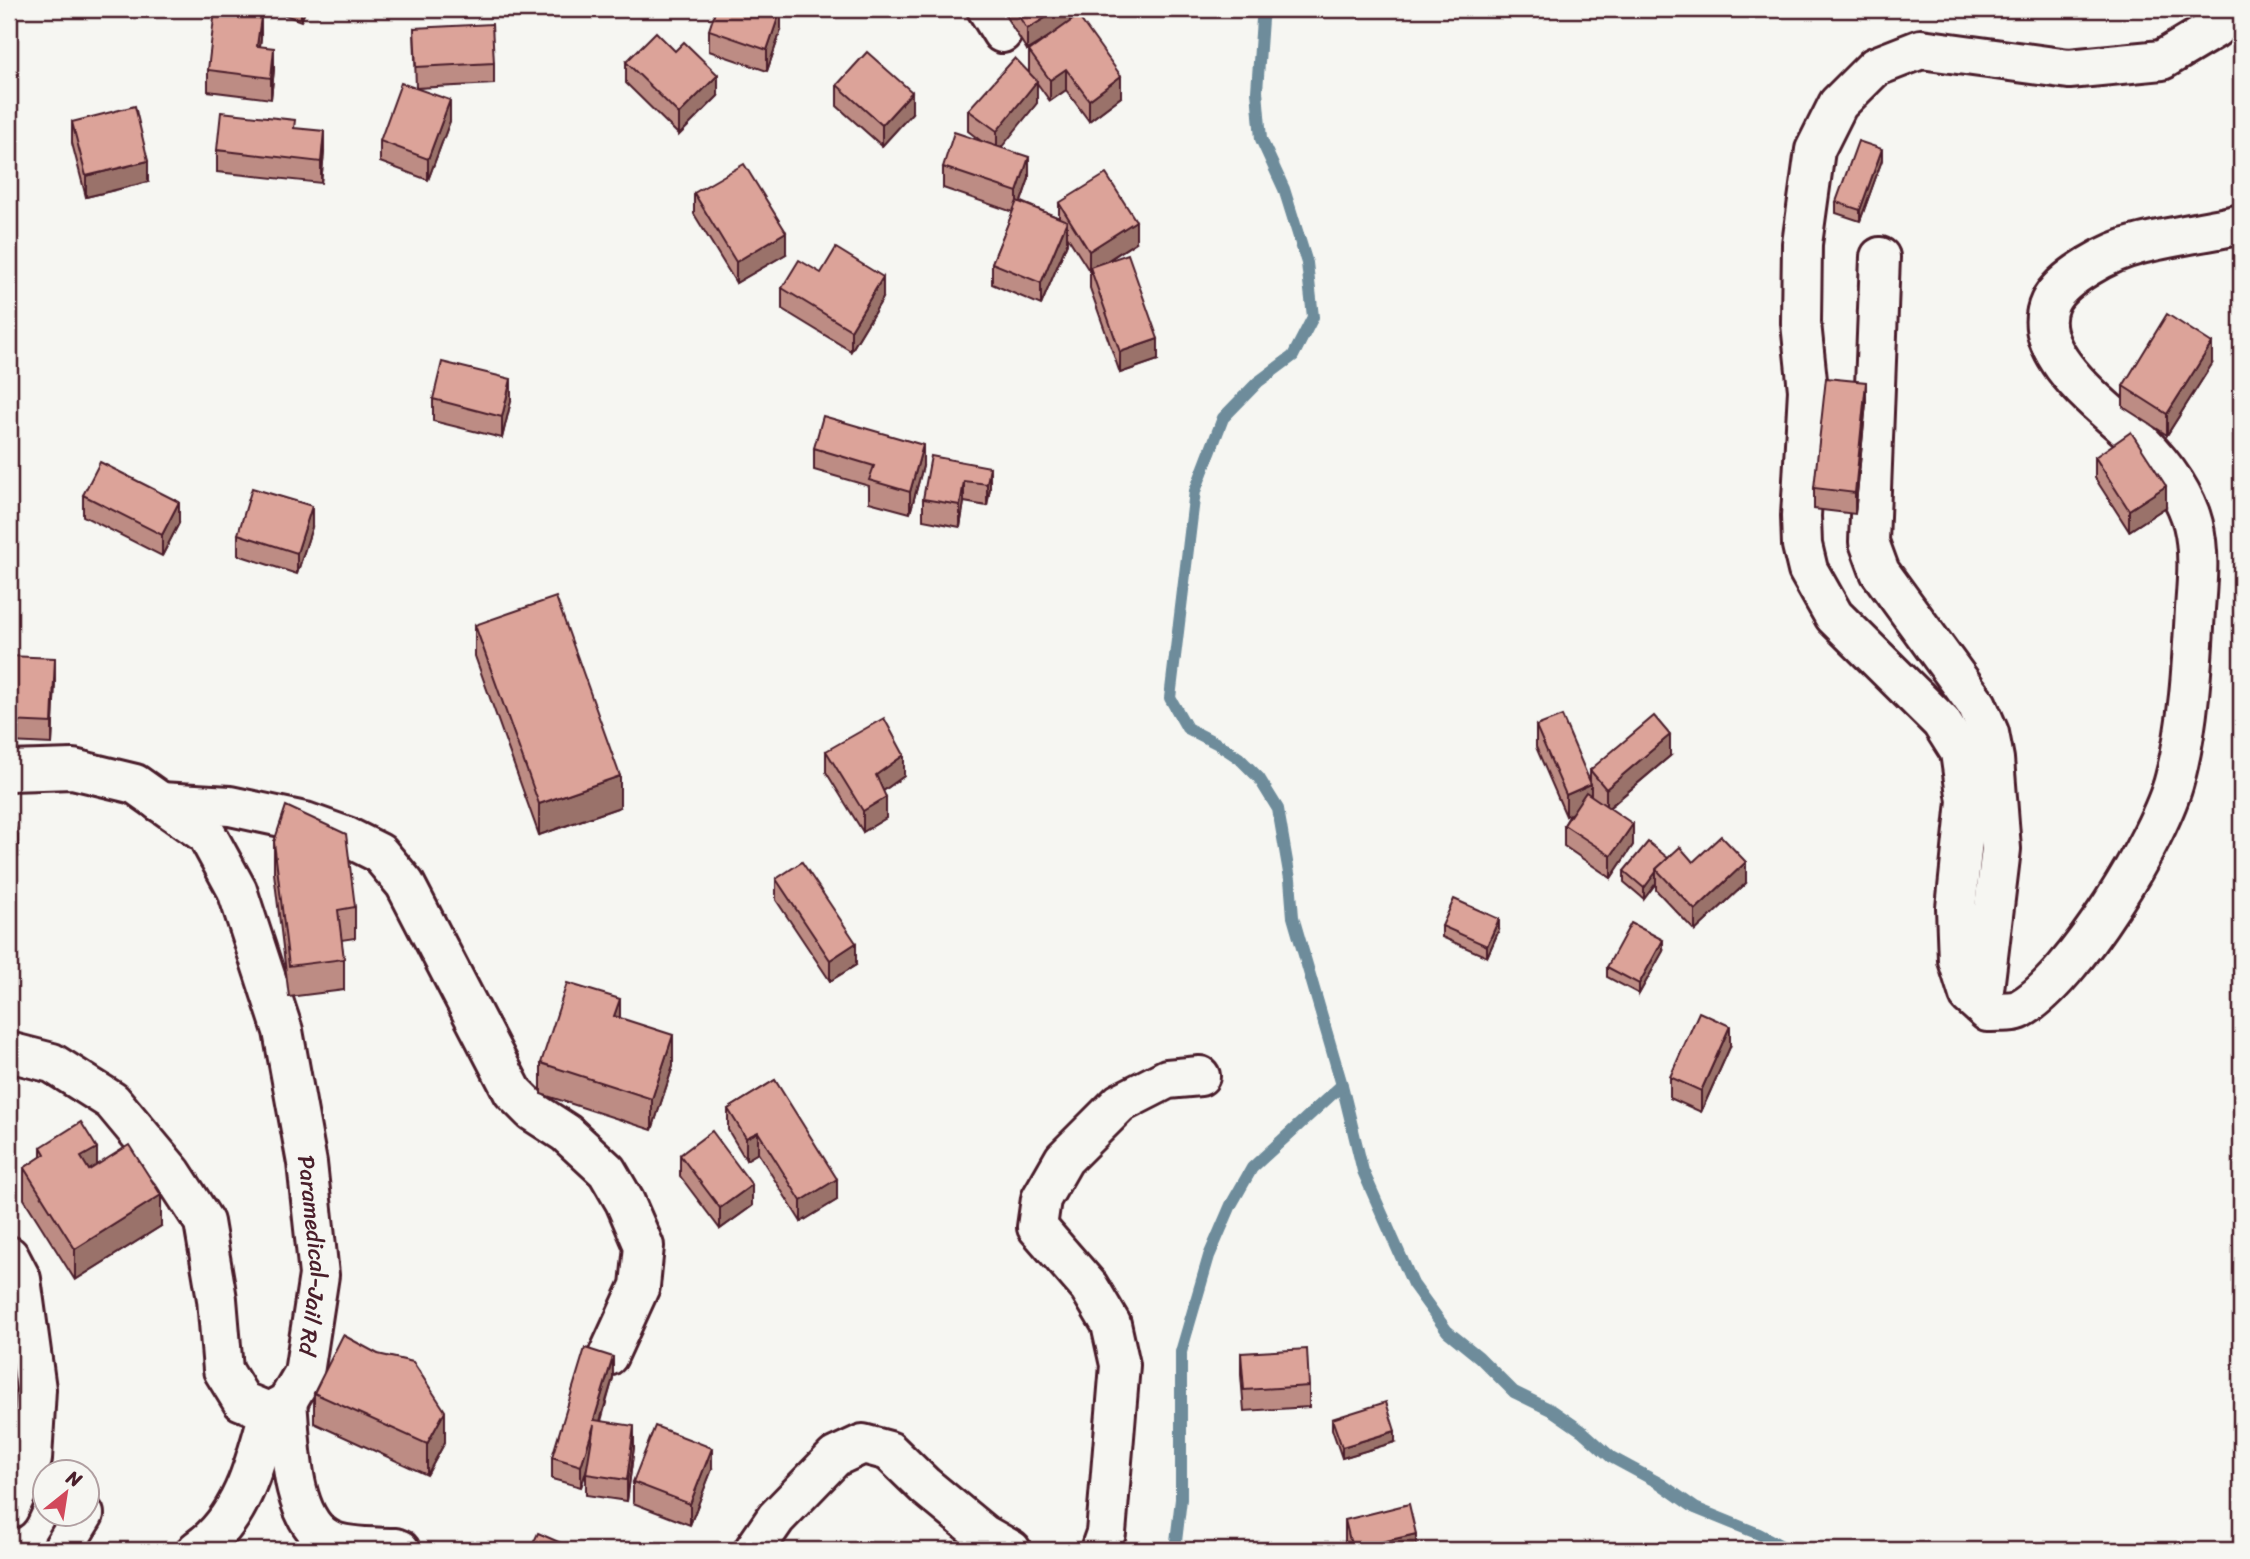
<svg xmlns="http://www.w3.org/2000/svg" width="2250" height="1559" font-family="Sriracha,sans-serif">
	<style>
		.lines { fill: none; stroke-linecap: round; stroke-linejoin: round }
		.stream { stroke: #6e8c9b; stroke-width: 12 }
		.street-casing { stroke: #4a1f2b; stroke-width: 44 }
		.secondary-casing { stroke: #4a1f2b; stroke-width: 44 }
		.street { stroke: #f6f6f2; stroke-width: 38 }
		.secondary { stroke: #f6f6f2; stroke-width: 38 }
		.wall { fill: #bd8c84; stroke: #4a1f2b; stroke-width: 2 }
		.shaded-wall { fill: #9a726b; stroke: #4a1f2b; stroke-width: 2 }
		.building { fill: #dca399; stroke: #4a1f2b; stroke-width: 2 }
		.labels { text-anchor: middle; stroke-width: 7; stroke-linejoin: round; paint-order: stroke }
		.street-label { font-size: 23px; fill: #4a1f2b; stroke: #f6f6f2 }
	</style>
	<rect width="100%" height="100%" fill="#f6f6f2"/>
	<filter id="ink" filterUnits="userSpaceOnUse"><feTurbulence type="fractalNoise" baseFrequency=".0143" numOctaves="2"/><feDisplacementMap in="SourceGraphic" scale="14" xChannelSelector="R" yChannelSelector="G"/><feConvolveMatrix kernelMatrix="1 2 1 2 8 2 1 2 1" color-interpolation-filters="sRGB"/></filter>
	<g filter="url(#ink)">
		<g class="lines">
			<g class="stream">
				<polyline points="1265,9 1262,19 1257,91 1261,139 1284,189 1307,263 1313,317 1293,356 1258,382 1223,418 1195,491 1170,698 1187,728 1218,744 1239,758 1259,778 1278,809 1290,879 1293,917 1342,1085 1363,1171 1413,1284 1447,1331 1479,1357 1514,1392 1553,1411 1582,1431 1611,1457 1661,1484 1695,1508 1759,1534 1789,1550"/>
				<polyline points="1175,1550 1181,1499 1181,1352 1209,1256 1231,1205 1252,1168 1342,1085"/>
			</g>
			<g class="street-casing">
				<g id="street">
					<polyline points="987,9 1002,33"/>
					<path d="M 2235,9 L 2214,29 L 2162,60 L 2069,69 L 1921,49 L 1875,67 L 1838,104 L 1815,150 L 1802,244 L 1801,323 L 1808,390 L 1801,516 L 1802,545 L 1808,570 L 1834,616 L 1941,722 L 1960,752 L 1967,801 L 1956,908 L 1958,960 L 1969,995 L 1988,1012 C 1998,1011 2012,1013 2020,1009 C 2072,981 2161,836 2175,778 C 2189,724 2192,665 2195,609 C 2197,582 2200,552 2193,524 C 2185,493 2162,463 2139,440 C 2108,410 2026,353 2050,302 C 2062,277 2111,251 2137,245 C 2171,236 2207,232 2241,224"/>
					<polyline points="1880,257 1869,542 1880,572 1977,705 1989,733 1994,759 2001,849 1982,1006"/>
					<polyline points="160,802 230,806 305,822 347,837 379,853 405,884 513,1092 532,1111 566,1133 607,1171 625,1202 644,1246 640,1286 608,1356"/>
					<path d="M 287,1402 C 291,1440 289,1515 326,1538 C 342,1549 376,1547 395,1548 L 400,1550"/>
					<polyline points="62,1550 84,1514"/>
					<polyline points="754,1550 776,1518 835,1457 863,1444 889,1451 925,1486 983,1534 1011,1550"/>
					<polyline points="1100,1550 1106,1533 1120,1365 1111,1324 1089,1287 1037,1227 1041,1199 1064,1159 1120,1103 1167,1079 1200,1076"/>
				</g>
			</g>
			<g class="secondary-casing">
				<g id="secondary">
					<path id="s1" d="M 9,771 L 73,769 L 135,784 L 207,835 L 237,890 L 283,1031 L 307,1163 L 319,1275 L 304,1373 L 287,1402 L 269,1412 L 242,1401 L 223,1370 L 217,1299 L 204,1222 L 172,1173 L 112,1101 L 52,1063 L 9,1052"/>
					<polyline points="9,1256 21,1279 36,1389 32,1459 9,1509"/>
					<path d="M 197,1550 C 242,1520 256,1461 269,1412"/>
				</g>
			</g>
			<use href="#street" class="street"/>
			<use href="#secondary" class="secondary"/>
		</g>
		<g class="wall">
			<polygon points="269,9 306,9 301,21"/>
			<polygon points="1001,9 1070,9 1070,22 1121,97 1089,121 1066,90 1050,101 1037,83 1037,103 1001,147 1029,178 1021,202 1059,218 1059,203 1136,242 1106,262 1158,360 1120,373 1090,288 1090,272 1067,236 1067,243 1041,305 992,284 992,263 1013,212 943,188 943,167 981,141 968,131 968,110 1029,72 1029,51 1055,33 1027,50"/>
			<polygon points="414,28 494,63 494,84 417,88 450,121 428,180 380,162 380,141 416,88"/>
			<polygon points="709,30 781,30 767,71 709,51"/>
			<polygon points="261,38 260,46 274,69 271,99 208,91 208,70"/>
			<polygon points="626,62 718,96 679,135 626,83"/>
			<polygon points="837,85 912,113 882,146 837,106"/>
			<polygon points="72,122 148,182 86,197 72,143"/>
			<polygon points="217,150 324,152 321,183 217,172"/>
			<polygon points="1882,160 1860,221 1836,213 1836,202"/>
			<polygon points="694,193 786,254 736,283 694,214"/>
			<polygon points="821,273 883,298 851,351 782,309 782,288"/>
			<polygon points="2212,364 2167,435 2123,407 2123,386"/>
			<polygon points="433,399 511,401 502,438 433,421"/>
			<polygon points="1866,403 1855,514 1814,509 1814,488"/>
			<polygon points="814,448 923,466 910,513 869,502 869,486 814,470"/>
			<polygon points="2095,457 2166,507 2129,531 2095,478"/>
			<polygon points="990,467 990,488 987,506 964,502 960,527 923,520 923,499"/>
			<polygon points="83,495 179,523 162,556 83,516"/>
			<polygon points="312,527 297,574 238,555 238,534"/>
			<polygon points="475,625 620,807 539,835 475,656"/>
			<polygon points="9,656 55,680 52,744 9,742"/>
			<polygon points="1536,726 1590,780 1590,770 1670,756 1609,808 1633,845 1611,878 1564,846 1564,825 1571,813 1566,816 1536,747"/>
			<polygon points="826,751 904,776 883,791 886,818 863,832 826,772"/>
			<polygon points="274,842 355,907 355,938 341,940 344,959 344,990 289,997 274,873"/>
			<polygon points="1668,858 1693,862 1746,883 1695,931 1656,890 1656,883 1644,899 1624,882 1624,871"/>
			<polygon points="776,879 856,965 830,981 776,900"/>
			<polygon points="1442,926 1499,930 1487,957 1442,937"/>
			<polygon points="1663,951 1639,994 1607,977 1607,967"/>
			<polygon points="620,1018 673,1066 652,1130 541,1094 541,1063"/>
			<polygon points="1730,1047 1701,1112 1670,1098 1670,1077"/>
			<polygon points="775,1080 837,1200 801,1222 758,1153 746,1160 728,1130 728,1109"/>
			<polygon points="41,1147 97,1166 161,1226 75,1280 24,1199 24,1168 41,1157"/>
			<polygon points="680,1155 752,1206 720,1229 680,1176"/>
			<polygon points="1241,1353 1309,1386 1309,1407 1244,1411 1241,1375"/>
			<polygon points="378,1354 445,1442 427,1475 314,1423 314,1393"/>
			<polygon points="613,1378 601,1421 634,1447 627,1501 586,1495 586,1474 588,1465 581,1487 552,1479 552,1457"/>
			<polygon points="1332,1419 1395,1442 1342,1458 1332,1429"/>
			<polygon points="712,1469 690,1525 633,1503 633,1482"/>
			<polygon points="1345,1520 1416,1550 1347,1550 1345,1541"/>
		</g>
		<g class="shaded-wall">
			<polygon points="301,9 306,9 301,21"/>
			<polygon points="781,9 781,30 767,71 767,50"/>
			<polygon points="1060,9 1070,9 1070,24 1027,50 1027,29"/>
			<polygon points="261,17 261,38 257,67 257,46"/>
			<polygon points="274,48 274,69 271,99 271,78"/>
			<polygon points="1066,69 1066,90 1050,101 1050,80"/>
			<polygon points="718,75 718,96 679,135 679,114"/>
			<polygon points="1121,76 1121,97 1089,121 1089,100"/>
			<polygon points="1037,81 1037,103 997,153 997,131"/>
			<polygon points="912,92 912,113 882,146 882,125"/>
			<polygon points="450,100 450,121 428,180 428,159"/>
			<polygon points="324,131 324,152 321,183 321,162"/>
			<polygon points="1882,149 1882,160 1860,221 1860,210"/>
			<polygon points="1029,157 1029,178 1017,213 1017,192"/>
			<polygon points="148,161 148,182 86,197 86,176"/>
			<polygon points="1067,221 1067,243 1041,305 1041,283"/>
			<polygon points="1136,221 1136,242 1091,271 1090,267 1089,272 1089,251"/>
			<polygon points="786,232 786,254 736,283 736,262"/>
			<polygon points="883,277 883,298 851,351 851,330"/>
			<polygon points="1158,339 1158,360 1120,373 1120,352"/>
			<polygon points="2212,343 2212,364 2167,435 2167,414"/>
			<polygon points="511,379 511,401 502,438 502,417"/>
			<polygon points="1866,382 1866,403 1855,514 1855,493"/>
			<polygon points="923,445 923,466 910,513 910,492"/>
			<polygon points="990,467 990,488 987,506 987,484"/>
			<polygon points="964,481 964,502 960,527 960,505"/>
			<polygon points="2166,486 2166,507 2129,531 2129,510"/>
			<polygon points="179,502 179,523 162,556 162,535"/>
			<polygon points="312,506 312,527 297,574 297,553"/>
			<polygon points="55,658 55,680 52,744 52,723"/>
			<polygon points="1670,735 1670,756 1606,810 1606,789"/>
			<polygon points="904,755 904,776 876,796 876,775"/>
			<polygon points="620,776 620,807 539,835 539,804"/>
			<polygon points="1591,784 1591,805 1566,816 1566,795"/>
			<polygon points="886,797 886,818 863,832 863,811"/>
			<polygon points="1633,824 1633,845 1611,878 1611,856"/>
			<polygon points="18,835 18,857 9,860 9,839"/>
			<polygon points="1746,862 1746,883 1695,931 1695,910"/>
			<polygon points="1656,872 1656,883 1644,899 1644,888"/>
			<polygon points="1499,919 1499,930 1487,957 1487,946"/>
			<polygon points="1663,940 1663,951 1639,994 1639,984"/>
			<polygon points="856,943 856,965 830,981 830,960"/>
			<polygon points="620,999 620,1030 614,1016"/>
			<polygon points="1730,1026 1730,1047 1701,1112 1701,1091"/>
			<polygon points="673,1035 673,1066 652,1130 652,1099"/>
			<polygon points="758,1132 758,1153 746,1160 746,1138"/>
			<polygon points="97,1148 97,1178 81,1188 81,1157"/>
			<polygon points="837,1179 837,1200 801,1222 801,1201"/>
			<polygon points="752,1185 752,1206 720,1229 720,1208"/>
			<polygon points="161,1195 161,1226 75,1280 75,1249"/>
			<polygon points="613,1357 613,1378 594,1441 594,1420"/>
			<polygon points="445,1411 445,1442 427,1475 427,1444"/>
			<polygon points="594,1425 594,1446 581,1487 581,1466"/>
			<polygon points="634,1426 634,1447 627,1501 627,1480"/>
			<polygon points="1395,1431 1395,1442 1342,1458 1342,1447"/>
			<polygon points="712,1448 712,1469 690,1525 690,1504"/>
			<polygon points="1416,1534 1416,1550 1352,1550 1352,1549"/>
		</g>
		<g class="building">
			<polygon points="716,9 781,9 767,50 709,30"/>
			<polygon points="1014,9 1060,9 1027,29"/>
			<polygon points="215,10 261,17 257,46 274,48 271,78 208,70"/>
			<polygon points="1078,16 1121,76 1089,100 1066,69 1050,80 1029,51"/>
			<polygon points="492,24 494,63 416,67 414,28"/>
			<polygon points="656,32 675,51 684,42 718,75 679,114 626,62"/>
			<polygon points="867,52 912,92 882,125 837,85"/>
			<polygon points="1015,58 1037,81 997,131 968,110"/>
			<polygon points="401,83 450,100 428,159 380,141"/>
			<polygon points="135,106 148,161 86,176 72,122"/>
			<polygon points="221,112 295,120 294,128 324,131 321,162 217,150"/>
			<polygon points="954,132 1029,157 1017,192 943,167"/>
			<polygon points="1858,141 1882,149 1860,210 1836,202"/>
			<polygon points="744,164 786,232 736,262 694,193"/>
			<polygon points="1106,174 1136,221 1089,251 1059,203"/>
			<polygon points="1017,201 1067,221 1041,283 992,263"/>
			<polygon points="836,248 883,277 851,330 782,288 799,260 821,273"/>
			<polygon points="1128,254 1158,339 1120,352 1090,267"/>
			<polygon points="2167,314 2212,343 2167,414 2123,386"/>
			<polygon points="442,362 511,379 502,417 433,399"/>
			<polygon points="1826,378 1866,382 1855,493 1814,488"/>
			<polygon points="823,416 923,445 910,492 869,480 874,466 814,448"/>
			<polygon points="2131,432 2166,486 2129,510 2095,457"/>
			<polygon points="931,456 990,467 987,484 964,481 960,505 923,499"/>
			<polygon points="100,462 179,502 162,535 83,495"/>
			<polygon points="252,488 312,506 297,553 238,534"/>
			<polygon points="556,597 620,776 539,804 475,625"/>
			<polygon points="9,656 55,658 52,723 9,721"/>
			<polygon points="1562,716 1591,784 1566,795 1536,726"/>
			<polygon points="1654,716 1670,735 1606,789 1590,770"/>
			<polygon points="884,718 904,755 876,775 886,797 863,811 826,751"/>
			<polygon points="1586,792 1633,824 1611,856 1564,825"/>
			<polygon points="286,806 346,834 355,907 338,910 344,959 289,966 274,842"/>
			<polygon points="9,810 18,835 9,839"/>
			<polygon points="1721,836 1746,862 1695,910 1656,869 1680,847 1693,862"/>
			<polygon points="1648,842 1668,858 1656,869 1656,872 1644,888 1624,871"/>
			<polygon points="802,862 856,943 830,960 776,879"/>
			<polygon points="1454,899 1499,919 1487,946 1442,926"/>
			<polygon points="1631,923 1663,940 1639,984 1607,967"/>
			<polygon points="567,983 620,999 614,1016 673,1035 652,1099 541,1063"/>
			<polygon points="1699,1012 1730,1026 1701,1091 1670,1077"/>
			<polygon points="775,1080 837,1179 801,1201 758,1132 746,1138 728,1109"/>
			<polygon points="81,1122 97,1148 81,1157 89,1170 129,1145 161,1195 75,1249 24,1168 45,1154 41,1147"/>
			<polygon points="712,1131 752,1185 720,1208 680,1155"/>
			<polygon points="343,1335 378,1354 413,1362 445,1411 427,1444 314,1393"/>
			<polygon points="585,1348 613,1357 594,1420 634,1426 627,1480 586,1474 594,1425 581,1466 552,1457"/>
			<polygon points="1307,1349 1309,1386 1244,1390 1241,1353"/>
			<polygon points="1386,1402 1395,1431 1342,1447 1332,1419"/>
			<polygon points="655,1426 712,1448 690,1504 633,1482"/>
			<polygon points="1409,1504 1416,1534 1352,1549 1345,1520"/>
			<polygon points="538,1533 577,1550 530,1550"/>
		</g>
	</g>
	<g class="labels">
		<g class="street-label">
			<text dy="8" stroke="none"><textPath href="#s1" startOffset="654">Paramedical-Jail Rd</textPath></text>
		</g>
	</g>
	<rect width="2250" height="1559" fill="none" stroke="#f6f6f2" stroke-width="35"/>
	<rect x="18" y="18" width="2215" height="1524" fill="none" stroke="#4a1f2b" stroke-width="2.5" filter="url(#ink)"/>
	<g transform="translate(66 1493) rotate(30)"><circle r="33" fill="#f6f6f2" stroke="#b1a0a2" stroke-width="2"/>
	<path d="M0-5L12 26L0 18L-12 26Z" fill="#d1495b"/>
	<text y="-10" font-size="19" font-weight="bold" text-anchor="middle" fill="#4a1f2b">N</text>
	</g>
</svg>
